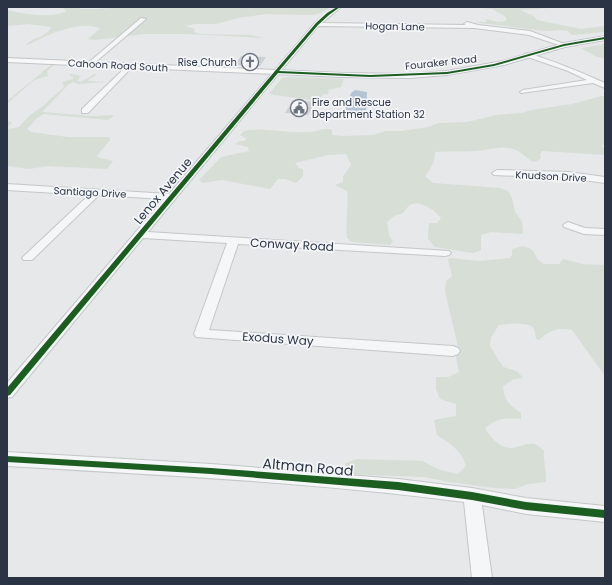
<svg xmlns="http://www.w3.org/2000/svg" width="612" height="585" font-family="Poppins,sans-serif">
	<style>
		.green { fill: #d6ded6 }
		.water { fill: #b4c4d5 }
		.building { fill: #ced0d3 }
		.lines { fill: none; stroke-linecap: round; stroke-linejoin: round }
		.minor-casing { stroke: #c4c6c8; stroke-width: 2 }
		.major-casing { stroke: #c2c5c8; stroke-width: 2 }
		.minor { fill: #f5f6f7; fill-rule: evenodd }
		.major { fill: #f8f8f8; fill-rule: evenodd }
		.cycleway-casing { stroke: #f4f6f9; stroke-width: 2 }
		.cycleway { fill: #1b5e20; fill-rule: evenodd }
		.labels { text-anchor: middle; stroke-width: 3.5; stroke-linejoin: round; paint-order: stroke }
		.far-street-label { font-size: 10px; fill: #2b3445; stroke: #f4f6f9 }
		.far-poi-label { font-size: 10px; fill: #2b3445; stroke: #f4f6f9; text-anchor: end }
		.street-label { font-size: 12px; fill: #2b3445; stroke: #f4f6f9 }
		.near-street-label { font-size: 14px; fill: #2b3445; stroke: #f4f6f9 }
	</style>
	<rect width="100%" height="100%" fill="#e6e8ea"/>
	<g class="green">
		<path d="M 62,7 L 79,7 L 80,9 L 96,9 L 125,7 L 331,7 L 321,13 L 312,15 L 267,14 L 238,18 L 216,24 L 194,24 L 185,26 L 195,29 L 194,32 L 199,34 L 251,35 L 264,38 L 187,34 L 144,34 L 95,40 L 88,39 L 100,29 C 87,20 53,32 40,39 C 35,41 32,44 26,45 C 32,37 48,37 51,27 L 28,24 L 7,26 L 7,10 C 22,14 53,19 66,11 Z"/>
		<polygon points="475,7 564,7 520,10 534,16 537,20 581,29 605,26 605,32 572,35 568,31 560,30 546,31 472,22 486,22 486,19 498,22 506,21 506,17 492,9"/>
		<polygon points="605,44 605,59 595,56 581,48"/>
		<polygon points="51,65 54,65 47,71 48,76 34,80 7,104 7,101"/>
		<path d="M 72,74 L 81,76 L 77,81 C 83,83 89,77 94,74 L 97,75 L 89,79 L 88,81 L 106,82 L 78,84 L 74,82 L 69,84 L 42,112 L 92,116 L 112,115 L 114,116 L 108,120 L 44,114 L 37,118 L 27,129 L 31,132 L 68,137 L 109,137 L 110,140 L 96,157 L 113,161 L 107,169 L 48,166 L 29,169 L 7,166 L 7,120 L 12,123 L 8,127 L 9,129 L 19,127 L 29,116 L 43,106 L 64,87 L 62,82 L 73,79 L 73,77 L 69,75 Z"/>
		<polygon points="289,77 344,79 341,87 328,90 329,92 328,94 323,94 318,101 269,94 282,78"/>
		<path d="M 602,96 L 605,96 L 605,145 L 601,145 L 605,149 L 605,155 L 542,151 L 540,155 L 541,159 L 534,162 C 526,159 522,151 513,149 C 501,145 488,150 476,151 C 462,152 448,151 435,152 C 435,162 431,168 425,176 L 433,183 L 500,188 L 508,191 L 512,198 L 515,212 L 522,221 L 523,234 L 491,232 L 481,235 L 481,250 L 473,253 L 435,247 L 428,239 L 429,223 L 437,223 L 441,218 C 436,211 422,201 413,204 C 408,205 406,209 403,213 L 394,216 L 387,222 L 389,236 L 393,241 L 390,245 L 352,242 L 347,238 C 345,222 349,207 347,191 L 335,185 L 343,182 L 343,176 L 351,165 L 346,154 L 328,155 L 295,163 L 299,168 L 303,169 L 303,176 L 296,183 L 285,179 L 278,179 L 270,189 L 222,180 L 203,183 L 199,180 L 221,157 L 249,151 L 248,147 L 235,144 L 239,141 L 244,141 L 247,139 L 240,135 L 244,131 C 262,127 290,134 311,132 C 319,131 324,127 332,130 L 332,135 L 343,136 L 373,135 L 386,131 L 402,131 L 428,127 L 439,123 L 467,122 L 497,115 L 522,113 L 531,110 L 572,104 Z"/>
		<path d="M 523,246 C 531,248 535,251 537,259 L 544,264 L 559,264 L 563,259 L 582,264 L 605,265 L 605,376 L 572,330 C 558,327 549,330 539,340 L 536,339 L 535,332 L 532,326 C 521,323 511,323 499,325 L 491,337 L 490,346 L 503,367 L 517,371 L 523,378 L 514,379 L 503,386 C 504,400 510,406 521,413 L 521,419 C 505,418 498,417 485,428 C 490,437 500,449 512,448 C 520,447 529,441 537,445 C 539,446 542,449 544,451 C 543,462 547,471 546,482 L 528,484 L 515,489 L 494,488 L 449,482 L 424,477 L 343,474 L 346,463 L 357,459 L 422,461 L 440,470 L 458,474 L 466,466 C 461,450 451,444 437,435 L 434,420 L 456,416 L 456,404 L 440,399 L 436,389 L 436,377 L 448,377 L 459,372 L 456,357 L 458,347 L 445,291 L 446,281 L 452,276 L 448,260 L 450,258 L 479,261 L 510,258 L 512,255 L 512,249 Z"/>
	</g>
	<polygon class="water" points="355,90 367,92 366,114 346,114 344,112 351,93"/>
	<g class="building">
		<polygon points="241,56 266,57 260,66 234,65"/>
		<polygon points="293,100 303,101 315,102 308,115 285,113"/>
	</g>
	<g class="lines">
		<g class="minor-casing">
			<g id="minor">
				<polygon points="336,7 341,7 322,23 466,25 464,24 467,22 478,25 530,31 567,45 562,46 529,35 474,28 318,26 148,232 449,251 451,253 449,255 445,256 238,244 209,330 453,346 458,348 460,351 458,354 453,356 196,337 194,334 227,243 143,238 12,397 7,398 7,383 164,199 99,195 32,260 24,260 22,258 24,256 89,195 7,190 7,184 169,194 315,23"/>
				<polygon points="141,18 146,19 92,65 88,65 88,63"/>
				<path d="M 527,53 C 554,61 580,72 605,83 L 605,88 L 593,83 L 521,93 L 520,92 L 523,90 L 587,80 L 568,71 L 525,56 L 525,54 Z"/>
				<polygon points="128,65 133,66 88,113 82,113 82,109"/>
				<polygon points="497,170 568,172 605,177 605,183 568,178 494,175 492,173"/>
				<polygon points="568,222 585,228 605,229 605,235 584,234 564,227 563,225"/>
				<path d="M 7,452 L 211,464 L 398,479 L 472,488 L 526,498 L 605,506 L 605,522 L 526,514 L 482,505 L 492,578 L 472,578 L 464,502 C 313,482 159,475 7,466 Z"/>
			</g>
		</g>
		<g class="major-casing">
			<polygon id="major" points="605,36 605,40 565,47 504,65 447,75 409,78 341,77 7,62 7,58 341,73 409,74 447,71 503,61 564,43"/>
		</g>
		<use href="#minor" class="minor"/>
		<use href="#major" class="major"/>
		<g class="cycleway-casing">
			<g id="cycleway">
				<polygon points="337,7 340,7 329,15 318,25 279,71 370,75 447,72 494,64 564,44 605,37 605,39 564,46 494,66 447,74 370,77 278,73 10,395 7,396 7,388 275,71 316,23 327,13"/>
				<polygon points="7,456 211,468 398,482 472,492 526,502 605,510 605,518 526,510 472,500 398,490 211,474 7,462"/>
			</g>
		</g>
		<use href="#cycleway" class="cycleway"/>
	</g>
	<defs>
		<g id="church-ring" transform="scale(0.9)"><circle r="9.5" fill="#f4f6f9" stroke="#6c737f" stroke-width="1.5"/><path d="M-1.2-6h2.4v3.5h3.3v2.4h-3.3V6h-2.4V-.1h-3.3v-2.4h3.3Z" fill="#6c737f"/></g>
		<g id="civic-ring" transform="scale(0.9)"><circle r="9.5" fill="#f4f6f9" stroke="#6c737f" stroke-width="1.5"/><path d="M-.6-6.5H3V-4.5H.6V-3L4-1V1h2V6H-6V1h2V-1L-.6-3ZM-1.2 2.5V6h2.4V2.5Z" fill="#6c737f"/></g>
	</defs>
	<g fill-rule="evenodd">
		<use href="#church-ring" x="250" y="62"/>
		<use href="#civic-ring" x="299" y="108"/>
	</g>
	<g class="labels">
		<g class="far-street-label">
			<text transform="translate(395 26) rotate(1)" y="4">Hogan Lane</text>
			<text transform="translate(441 62) rotate(-6)" y="4">Fouraker Road</text>
			<text transform="translate(118 65) rotate(3)" y="4">Cahoon Road South</text>
			<text transform="translate(551 176) rotate(3)" y="4">Knudson Drive</text>
			<text transform="translate(90 192) rotate(3)" y="4">Santiago Drive</text>
		</g>
		<g class="far-poi-label">
			<text x="237" y="66">Rise Church</text>
			<text x="312" y="106" text-anchor="start">Fire and Rescue<tspan x="312" dy="12">Department Station 32</tspan></text>
		</g>
		<g class="street-label">
			<text transform="translate(163 191) rotate(-50)" y="4">Lenox Avenue</text>
			<text transform="translate(292 245) rotate(3)" y="4">Conway Road</text>
			<text transform="translate(278 339) rotate(4)" y="4">Exodus Way</text>
		</g>
		<g class="near-street-label">
			<text transform="translate(308 467) rotate(5)" y="5">Altman Road</text>
		</g>
	</g>
	<rect width="612" height="585" fill="none" stroke="#2b3445" stroke-width="16"/>
</svg>
